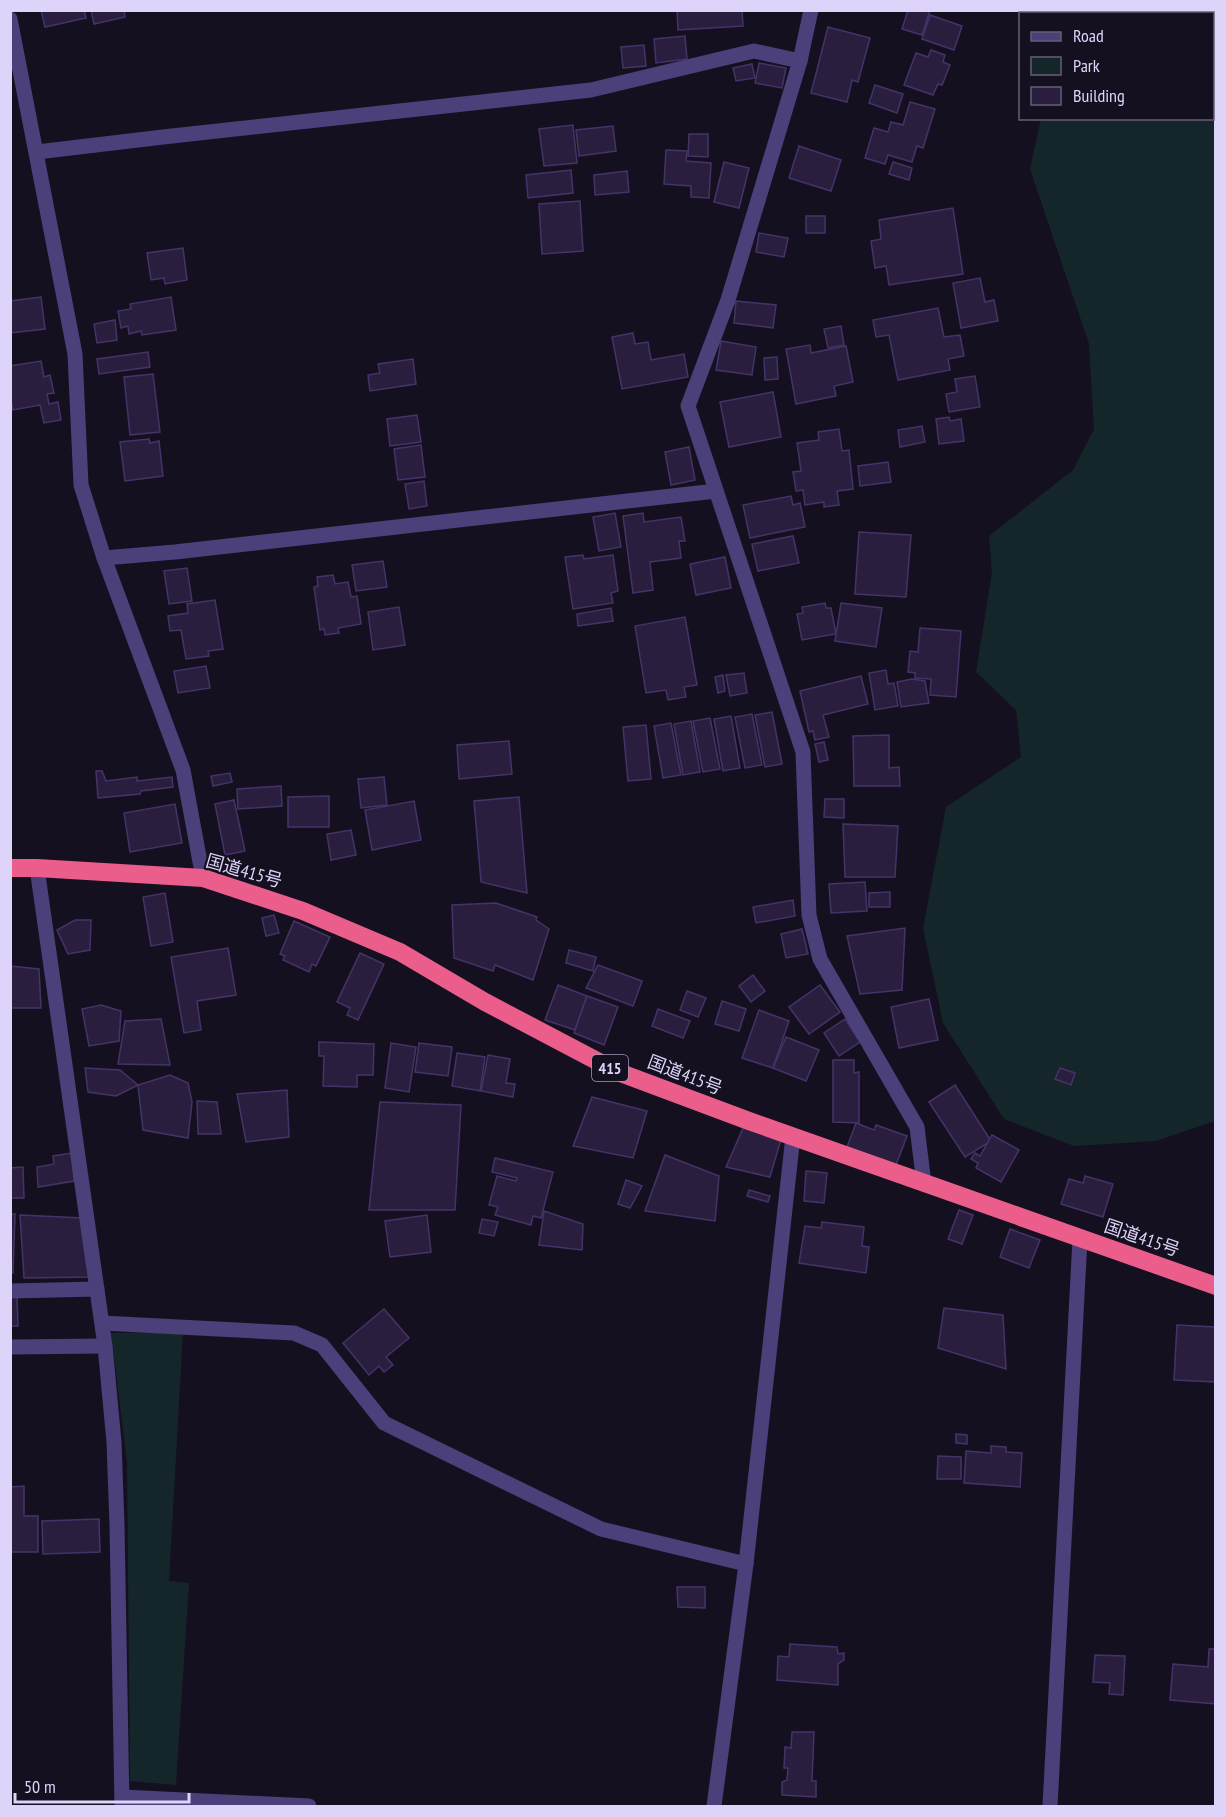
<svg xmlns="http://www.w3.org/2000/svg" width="1226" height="1817" font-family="'PT Sans Narrow','Noto Sans JP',sans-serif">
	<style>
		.green { fill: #142629 }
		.building { fill: #2a1e3f; stroke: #453368; stroke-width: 1.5 }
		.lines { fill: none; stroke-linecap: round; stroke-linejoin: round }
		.minor { stroke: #4b4079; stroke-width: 15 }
		.highway { stroke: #eb5d8b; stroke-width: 18 }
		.labels { text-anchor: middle; stroke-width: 4.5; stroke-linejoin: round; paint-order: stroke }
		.shield { fill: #151020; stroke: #a299b9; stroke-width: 1.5 }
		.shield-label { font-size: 16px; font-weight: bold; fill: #ded4fa }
		.street-label { font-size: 18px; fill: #ded4fa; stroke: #151020 }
	</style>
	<rect width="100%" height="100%" fill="#151020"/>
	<g class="green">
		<polygon points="1046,11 1215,11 1215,1121 1156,1141 1074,1146 1004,1119 943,1023 923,928 946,807 1021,757 1016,710 976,672 992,572 989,536 1073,470 1094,429 1089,344 1030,169 1041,119 1212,118 1212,14 1046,14"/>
		<polygon points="183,1332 169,1581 189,1583 176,1785 130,1781 127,1462 111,1333"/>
	</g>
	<g class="building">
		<polygon points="41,10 84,10 86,18 45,27"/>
		<polygon points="91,10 124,10 125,17 94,24"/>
		<polygon points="677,10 742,10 743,26 678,30"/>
		<polygon points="908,10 930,10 922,35 902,29"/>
		<polygon points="930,15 962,26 954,50 922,39"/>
		<polygon points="828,27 870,38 858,82 852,80 847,102 811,93"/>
		<polygon points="685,36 687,59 656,63 654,39"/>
		<polygon points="644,45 646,66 623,68 621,47"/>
		<polygon points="931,50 945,55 943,62 950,65 942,85 938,84 933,95 904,85 916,53 928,57"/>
		<polygon points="759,63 786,68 782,88 755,83"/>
		<polygon points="752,64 755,78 736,81 733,68"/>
		<polygon points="875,85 903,94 897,113 869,103"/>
		<polygon points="910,102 935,109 923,148 917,146 912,162 888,155 885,164 865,158 874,128 888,132 891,122 903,125"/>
		<polygon points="573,125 577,163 544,166 539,129"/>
		<polygon points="613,126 616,151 579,156 576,130"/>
		<polygon points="689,134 708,134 708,157 688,156"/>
		<polygon points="799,146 841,160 831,191 789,178"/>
		<polygon points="666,150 687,151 686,161 711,163 709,198 691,197 691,186 664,184"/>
		<polygon points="724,162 749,168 739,208 714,202"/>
		<polygon points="893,162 912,168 909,180 889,174"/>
		<polygon points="571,170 573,193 528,198 526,175"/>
		<polygon points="627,171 629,192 595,195 594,175"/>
		<polygon points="580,201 583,251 542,254 539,204"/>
		<polygon points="953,208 963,274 889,285 886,266 875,268 871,241 881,239 879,220"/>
		<rect x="806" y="216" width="19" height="17"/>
		<polygon points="759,233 788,238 784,257 756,252"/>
		<polygon points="183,248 187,280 165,284 164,278 151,280 147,253"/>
		<polygon points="980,278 985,302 994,300 998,321 961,328 953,283"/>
		<polygon points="41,297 45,329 10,333 10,301"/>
		<polygon points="171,297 176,330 142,335 141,331 129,334 128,326 121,328 118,311 131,309 130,304"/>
		<polygon points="736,301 776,305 773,328 734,323"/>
		<polygon points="938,308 944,337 960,335 964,356 948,359 950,370 898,380 889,335 876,337 873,320"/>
		<polygon points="115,320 117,340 97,343 94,324"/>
		<polygon points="841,326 844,345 828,348 824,329"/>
		<polygon points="633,333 635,344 648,342 651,360 684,354 688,377 622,389 612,337"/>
		<polygon points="721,341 756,347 752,375 716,370"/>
		<polygon points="810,345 811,353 846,346 853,382 834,386 836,396 796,404 786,349"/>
		<polygon points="148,352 150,367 99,374 97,359"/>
		<polygon points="777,357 778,379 765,380 764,358"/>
		<polygon points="413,359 416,384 370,391 368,375 380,373 378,364"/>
		<polygon points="41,361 44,377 50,375 54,393 47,394 49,404 58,402 61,420 44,423 40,405 13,410 10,397 10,366"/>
		<polygon points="153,374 160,432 130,435 124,377"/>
		<polygon points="975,376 980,407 949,412 946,394 957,392 955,379"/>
		<polygon points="773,392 781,437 729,447 720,402"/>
		<polygon points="417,415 421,442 390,446 387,419"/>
		<polygon points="949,417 950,421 961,419 964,441 939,444 936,419"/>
		<polygon points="922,426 925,442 900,447 898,430"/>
		<polygon points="839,429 842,451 849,450 853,489 837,491 839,505 824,507 824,502 805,505 803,490 796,491 793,472 801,471 797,443 819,440 818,432"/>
		<polygon points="149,439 150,443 159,441 163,476 125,481 120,442"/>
		<polygon points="421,445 425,477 398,480 394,449"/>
		<polygon points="689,447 695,480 671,485 665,452"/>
		<polygon points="888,462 891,482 860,486 858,466"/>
		<polygon points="424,481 427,506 409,509 405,484"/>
		<polygon points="791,496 793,505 800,503 805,527 750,538 743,505"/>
		<polygon points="615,513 621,547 599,551 593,517"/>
		<polygon points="643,513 644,522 681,517 685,541 679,541 681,558 650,562 653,590 633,593 623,516"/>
		<polygon points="859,532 911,535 906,597 855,594"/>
		<polygon points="793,536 799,563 758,571 752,544"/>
		<polygon points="583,555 584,559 613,555 618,591 611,593 613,603 573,609 565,557"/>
		<polygon points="725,557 731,588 696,595 690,564"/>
		<polygon points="383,561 387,587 356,591 352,565"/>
		<polygon points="187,568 192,601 169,604 164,571"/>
		<polygon points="333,575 335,584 348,582 351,597 357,596 361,624 338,628 339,633 325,635 324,629 320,630 314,587 318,586 317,577"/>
		<polygon points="215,600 223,649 208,651 209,656 186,659 181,630 170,631 168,616 188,613 187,604"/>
		<polygon points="825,603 826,608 831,608 836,634 802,640 797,614 803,613 802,607"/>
		<polygon points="841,603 882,608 876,647 835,641"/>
		<polygon points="399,607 405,645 373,650 368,612"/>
		<polygon points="611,608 613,621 578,626 577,614"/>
		<polygon points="685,617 697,685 684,687 686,697 668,700 666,690 646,693 635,626"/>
		<polygon points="920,628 961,631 956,697 930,695 931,679 915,678 915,673 908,672 910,651 918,652"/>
		<polygon points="206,666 210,688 178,693 174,671"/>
		<polygon points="886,670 888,684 894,683 898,706 875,710 869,673"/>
		<polygon points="744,673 747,693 730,696 726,675"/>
		<polygon points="723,675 725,691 718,693 715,677"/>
		<polygon points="861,676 868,704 823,715 829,737 815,740 813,731 809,732 800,691"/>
		<polygon points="912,679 925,681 929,703 901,707 897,682"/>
		<polygon points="772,712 782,764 765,767 755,715"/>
		<polygon points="752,714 762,765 745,768 735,717"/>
		<polygon points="731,716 740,768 723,771 714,719"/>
		<polygon points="710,718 720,769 703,772 693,721"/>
		<polygon points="691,721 700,772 683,775 674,724"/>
		<polygon points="671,723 681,775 663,778 654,726"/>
		<polygon points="646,725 651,779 628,781 623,727"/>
		<polygon points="889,735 889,768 899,767 900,786 854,786 853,736"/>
		<polygon points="509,741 512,774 459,779 457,745"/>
		<polygon points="824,742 828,760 819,762 815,744"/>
		<polygon points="96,771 102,771 106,781 137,777 137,781 172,777 173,787 141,791 140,794 98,798"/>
		<polygon points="230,773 232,782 213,786 211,776"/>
		<polygon points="384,777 387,805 361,808 358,779"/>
		<polygon points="281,786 282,806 238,809 237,789"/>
		<polygon points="329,796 329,827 288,827 288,797"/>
		<polygon points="519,797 527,893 481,882 474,801"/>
		<polygon points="825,799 844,799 844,818 824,817"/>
		<polygon points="234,800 245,851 225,855 215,804"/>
		<polygon points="414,801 421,840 372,850 365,810"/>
		<polygon points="175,804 182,843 130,852 124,813"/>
		<polygon points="843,824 898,826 895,877 845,877"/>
		<polygon points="351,830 356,855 331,860 327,834"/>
		<polygon points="865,882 867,911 831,913 829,884"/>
		<polygon points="890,892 890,907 869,907 869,893"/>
		<polygon points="165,893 173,942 151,946 143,897"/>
		<polygon points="793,900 795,916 756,923 753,907"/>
		<polygon points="496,903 537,917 536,920 549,929 533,980 495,965 493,971 454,958 452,905"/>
		<polygon points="274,915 279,933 266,936 262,918"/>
		<polygon points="75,920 91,920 90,950 68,954 57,930"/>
		<polygon points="294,921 330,937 316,966 312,964 309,972 283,960 285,956 280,954"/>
		<polygon points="905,928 902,990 860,994 847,936"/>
		<polygon points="802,929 808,954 786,958 781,934"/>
		<polygon points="228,948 236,995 197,1001 201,1030 184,1033 171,957"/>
		<polygon points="569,950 596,957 593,971 566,963"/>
		<polygon points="360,953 384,964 358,1020 347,1015 350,1008 337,1002"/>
		<polygon points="598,965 642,981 633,1006 586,988"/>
		<polygon points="10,966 39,969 41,1008 10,1008"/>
		<polygon points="753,975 765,991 751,1002 739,986"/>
		<polygon points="558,985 587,996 575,1030 545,1020"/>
		<polygon points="820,985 840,1012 809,1034 789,1007"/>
		<polygon points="687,991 706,998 698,1017 680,1010"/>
		<polygon points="587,996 618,1007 604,1045 574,1033"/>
		<polygon points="929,999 938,1040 899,1048 891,1007"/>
		<polygon points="722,1001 746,1009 739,1031 715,1024"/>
		<polygon points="101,1005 121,1011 119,1041 89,1046 82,1009"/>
		<polygon points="658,1009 690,1021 683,1038 652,1026"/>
		<polygon points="759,1010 789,1021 773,1068 742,1058"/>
		<polygon points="161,1019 170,1065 118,1064 125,1021"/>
		<polygon points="845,1019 860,1042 839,1056 824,1033"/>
		<polygon points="786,1037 819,1050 806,1081 773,1068"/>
		<polygon points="319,1042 374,1044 373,1075 357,1075 357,1087 323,1086 324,1056 319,1056"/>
		<polygon points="391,1043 416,1047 409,1092 385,1088"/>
		<polygon points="419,1043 452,1047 448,1076 415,1072"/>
		<polygon points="457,1053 485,1057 480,1091 452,1086"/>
		<polygon points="488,1055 510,1059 506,1083 515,1084 513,1097 481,1091"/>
		<polygon points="833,1060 854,1060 854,1073 859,1072 859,1123 833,1122"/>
		<polygon points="85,1068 120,1070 138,1085 116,1096 88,1092"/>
		<polygon points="1060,1068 1075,1073 1071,1085 1055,1079"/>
		<polygon points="170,1075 188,1083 192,1102 188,1138 143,1130 138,1085"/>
		<polygon points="955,1085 991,1141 965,1157 929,1102"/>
		<polygon points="287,1090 289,1137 246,1142 237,1094"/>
		<polygon points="592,1097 647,1111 633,1158 573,1146"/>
		<polygon points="197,1101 217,1102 221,1134 198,1134"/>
		<polygon points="380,1102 461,1105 455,1210 369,1210"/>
		<polygon points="856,1123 874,1130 876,1125 907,1136 896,1165 847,1147"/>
		<polygon points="744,1126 781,1139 770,1177 726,1167"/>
		<polygon points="992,1135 1019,1150 1001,1182 976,1168 978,1163 971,1159 975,1153 980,1156"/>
		<polygon points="72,1153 74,1181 38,1187 37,1167 54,1164 53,1156"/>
		<polygon points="665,1155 719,1176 715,1221 645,1211"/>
		<polygon points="495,1158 553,1172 541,1218 533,1216 531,1225 495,1215 498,1207 489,1205 497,1176 516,1181 517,1178 492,1172"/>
		<polygon points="23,1167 24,1198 10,1198 10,1168"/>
		<polygon points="806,1171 827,1173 824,1203 804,1201"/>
		<polygon points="1085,1176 1113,1184 1103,1217 1061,1204 1069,1179 1083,1183"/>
		<polygon points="626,1180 642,1186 630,1208 618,1204"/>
		<polygon points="749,1190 770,1196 768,1202 747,1196"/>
		<polygon points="959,1210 973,1215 962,1244 948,1239"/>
		<polygon points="544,1211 583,1224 582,1250 539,1245"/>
		<polygon points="10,1214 15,1214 13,1273 10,1273"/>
		<polygon points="20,1215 83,1218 91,1277 24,1278"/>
		<polygon points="427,1215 431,1252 390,1257 385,1221"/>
		<polygon points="482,1219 498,1222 494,1236 479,1233"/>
		<polygon points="822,1222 864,1227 862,1246 869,1247 866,1273 799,1263 805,1226 821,1228"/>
		<polygon points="1010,1229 1040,1240 1029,1268 1000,1257"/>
		<polygon points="17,1295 18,1326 10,1326 10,1296"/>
		<polygon points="944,1308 1003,1315 1006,1369 938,1348"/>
		<polygon points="384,1309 409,1338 386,1357 393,1365 384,1372 379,1366 369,1375 343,1343"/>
		<polygon points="1177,1325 1216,1327 1216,1382 1174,1380"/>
		<polygon points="956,1434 967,1435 967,1444 956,1443"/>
		<polygon points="991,1446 1006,1447 1006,1452 1022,1453 1020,1487 964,1483 966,1451 991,1453"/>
		<polygon points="938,1456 961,1457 961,1479 937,1479"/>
		<polygon points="24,1486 24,1516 38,1516 38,1552 10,1552 10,1487"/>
		<polygon points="99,1519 100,1552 43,1554 42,1521"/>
		<polygon points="677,1587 705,1587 705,1608 678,1607"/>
		<polygon points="790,1644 837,1647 838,1654 844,1653 844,1660 838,1664 838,1685 777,1680 778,1656 789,1657"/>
		<polygon points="1209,1649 1216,1649 1216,1704 1170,1700 1173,1664 1208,1667"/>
		<polygon points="1095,1655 1125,1656 1123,1695 1109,1694 1110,1683 1093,1682"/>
		<polygon points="792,1732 814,1732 812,1781 816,1781 816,1797 782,1795 782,1782 787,1780 788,1768 784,1768 785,1747 791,1748"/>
	</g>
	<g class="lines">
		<g class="minor">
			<polyline points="811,10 800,61 728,300 688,406 803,752 809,915 820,959 917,1127 924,1184"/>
			<polyline points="10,19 75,354 81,485 104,558 183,770 203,878"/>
			<polyline points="37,152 163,137 591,90 754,51 800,61"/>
			<polyline points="104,558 175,552 716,491"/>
			<polyline points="37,868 105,1346 114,1442 117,1525 122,1806"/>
			<polyline points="10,1291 97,1289"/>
			<polyline points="102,1323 294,1333 322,1345 384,1423 601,1529 746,1564"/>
			<polyline points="10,1347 105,1346"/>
			<polyline points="122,1797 309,1806"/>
			<polyline points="714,1806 746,1564 793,1136"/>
			<polyline points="1050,1806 1080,1239"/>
		</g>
		<polyline class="highway" points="10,868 37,868 203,878 303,911 400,952 485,1002 618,1072 749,1121 1216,1286"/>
	</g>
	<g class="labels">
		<rect class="shield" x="592" y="1055" width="36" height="26" rx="4.5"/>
		<g class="shield-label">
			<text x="610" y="1074">415</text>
		</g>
		<g class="street-label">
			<text transform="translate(244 871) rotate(16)" y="6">国道415号</text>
			<text transform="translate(685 1075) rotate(21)" y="6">国道415号</text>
			<text transform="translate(1142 1238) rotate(19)" y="6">国道415号</text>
		</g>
	</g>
	<rect width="1226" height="1817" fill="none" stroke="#ded4fa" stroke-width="24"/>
	<rect x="1019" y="12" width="195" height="108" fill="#151020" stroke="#655e77" stroke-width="1.5"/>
	<rect x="1031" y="32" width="30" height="9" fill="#4b4079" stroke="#655e77" stroke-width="1.5"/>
	<text x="1073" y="42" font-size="18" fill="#ded4fa">Road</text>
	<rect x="1031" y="57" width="30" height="18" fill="#142629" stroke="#655e77" stroke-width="1.5"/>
	<text x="1073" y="72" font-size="18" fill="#ded4fa">Park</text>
	<rect x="1031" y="87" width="30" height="18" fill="#2a1e3f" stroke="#655e77" stroke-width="1.5"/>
	<text x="1073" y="102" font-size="18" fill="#ded4fa">Building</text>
	<path d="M15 1793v9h174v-9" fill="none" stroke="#ded4fa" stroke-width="3"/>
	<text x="24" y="1793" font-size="18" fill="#ded4fa" stroke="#151020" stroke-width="4.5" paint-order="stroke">50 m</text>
</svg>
